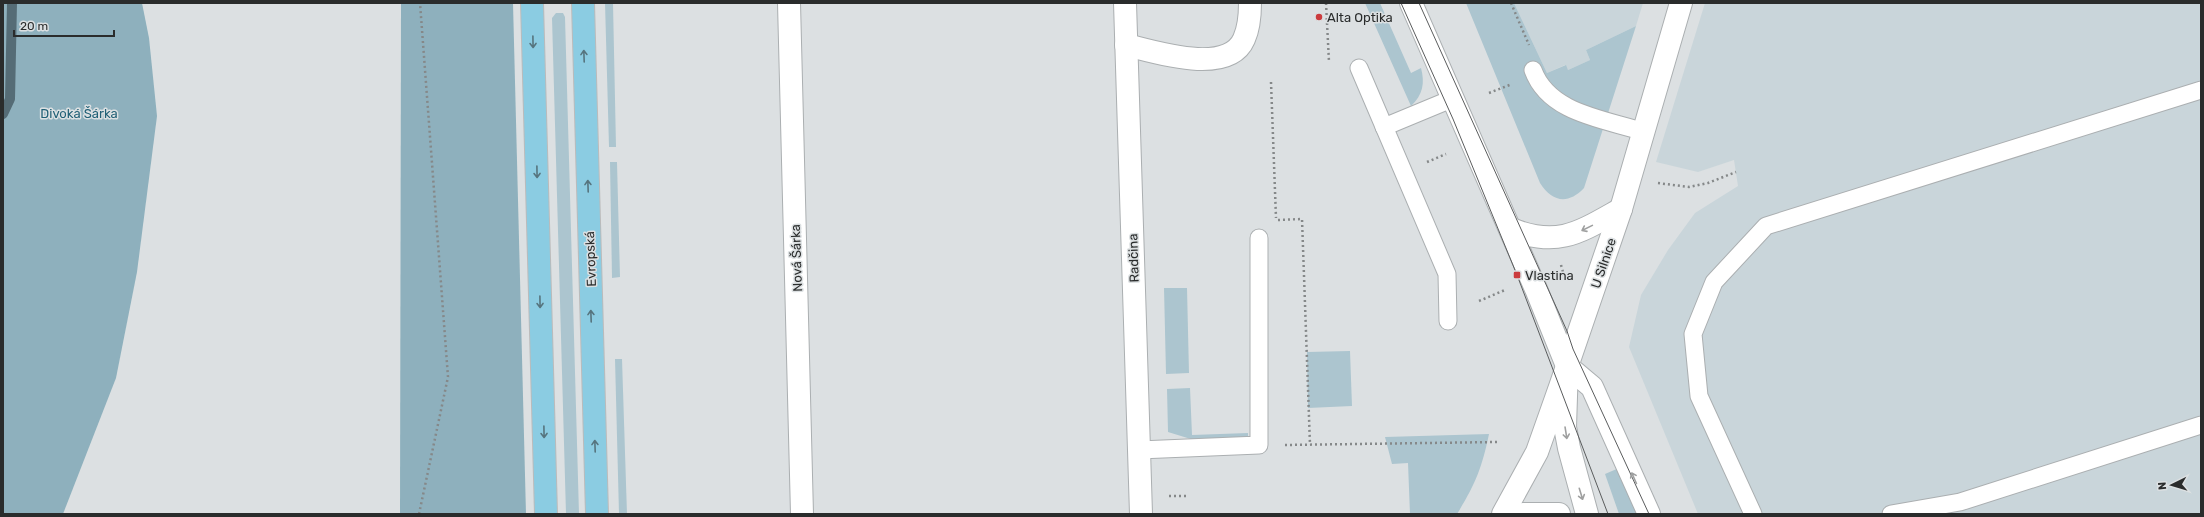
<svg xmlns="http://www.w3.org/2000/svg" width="2204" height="517" font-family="Rubik,sans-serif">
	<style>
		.built { fill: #c9d5da }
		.green { fill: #acc5cf }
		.forest { fill: #8eb0bd }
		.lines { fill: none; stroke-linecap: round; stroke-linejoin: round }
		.stream { stroke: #556c76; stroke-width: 10 }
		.service-casing { stroke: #abafb1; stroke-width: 19 }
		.minor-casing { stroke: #abafb1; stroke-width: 24 }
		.tertiary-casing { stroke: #abafb1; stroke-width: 24 }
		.primary-casing { stroke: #bbb; stroke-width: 24 }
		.path { stroke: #858889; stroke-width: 2.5; stroke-dasharray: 2 3; stroke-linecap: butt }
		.service { stroke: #fff; stroke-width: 17 }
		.minor { stroke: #fff; stroke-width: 22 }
		.tertiary { stroke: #fff; stroke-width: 22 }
		.primary { stroke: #8bcce2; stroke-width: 22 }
		.tram { stroke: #5a5c5d; stroke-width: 1 }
		.oneway { stroke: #56747e }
		.oneway2 { stroke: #9fa0a0 }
		.poi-dot { fill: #cb3b3d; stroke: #dce0e2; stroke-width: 1.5 }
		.labels { text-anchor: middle; stroke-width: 3; stroke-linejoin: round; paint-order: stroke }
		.poi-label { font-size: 13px; fill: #2a2c2c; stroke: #dce0e2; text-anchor: start }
		.park-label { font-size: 13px; fill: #216076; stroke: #dce0e2 }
		.street-label { font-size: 13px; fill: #2a2c2c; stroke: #dce0e2 }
	</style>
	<rect width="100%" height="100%" fill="#dce0e2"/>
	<g class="built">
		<polygon points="1514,3 1643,3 1636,26 1586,50 1590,60 1568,70 1565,65 1547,73"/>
		<polygon points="1705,3 2201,3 2201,514 1698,514 1629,347 1641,295 1668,250 1695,213 1738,186 1734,160 1698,172 1656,162"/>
	</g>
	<g class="green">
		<polygon points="605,3 613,3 616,147 609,147"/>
		<path d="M 1365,3 L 1380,3 L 1411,73 L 1421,68 C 1425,83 1423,95 1411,106 Z"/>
		<path d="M 1466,3 L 1514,3 L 1547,73 L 1566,65 L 1568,70 L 1590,60 L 1586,50 L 1636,26 L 1584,188 C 1568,205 1552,202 1540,183 Z"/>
		<polygon points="556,13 563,13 565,17 579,514 566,514 552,18"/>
		<polygon points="610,162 617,162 620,277 612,278"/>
		<polygon points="1164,288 1187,288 1189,373 1166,374"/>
		<polygon points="1350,351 1352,406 1308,408 1307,352"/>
		<polygon points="615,359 622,359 627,514 619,514"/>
		<polygon points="1190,388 1192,435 1248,433 1248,439 1194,440 1168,432 1167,389"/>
		<path d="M 1489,434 C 1482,468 1475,485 1457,514 L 1410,514 L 1408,463 L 1392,464 L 1385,437 Z"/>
		<polygon points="1619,468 1638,514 1619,514 1605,474"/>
	</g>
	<g class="forest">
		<polygon points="3,3 142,3 149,38 157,116 137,272 116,378 63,514 3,514"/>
		<polygon points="401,3 513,3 526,514 400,514"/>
	</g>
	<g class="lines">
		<polyline class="stream" points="3,114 10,99 12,3"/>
		<g class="service-casing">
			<g id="service">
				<polyline points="1359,68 1447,274 1448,321"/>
				<path d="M 1533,70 C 1549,114 1605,119 1644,132"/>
				<polyline points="1384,127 1454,98"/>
				<polyline points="1139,450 1259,445 1259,238"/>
				<polyline points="1753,514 1699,396 1693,334 1714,282 1766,226 2201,90"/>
				<polyline points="1891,514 1960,502 2201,425"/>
			</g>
		</g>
		<g class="minor-casing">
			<g id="minor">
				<polyline points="789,3 802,514"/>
				<polyline points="1125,3 1141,514"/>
				<path d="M 1126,45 C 1155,52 1228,76 1244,39 C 1249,28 1250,15 1250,3"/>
				<polyline points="1503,514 1537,452 1560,387 1621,209 1681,3"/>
				<polyline points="1523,514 1559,514"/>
			</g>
		</g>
		<g class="tertiary-casing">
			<g id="tertiary">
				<polyline points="1411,3 1536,289 1567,366 1565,427 1569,448 1587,514"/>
				<path d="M 1511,229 C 1558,248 1580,232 1621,209"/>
				<polyline points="1567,366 1592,387 1649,514"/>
			</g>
		</g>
		<g class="primary-casing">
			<g id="primary">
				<polyline points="532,3 546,514"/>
				<polyline points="583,3 597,514"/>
			</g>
		</g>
		<g class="path">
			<polyline points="1326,3 1329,62"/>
			<polyline points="1511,3 1529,45"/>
			<polyline points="1271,82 1276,218"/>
			<polyline points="1489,93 1512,84"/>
			<polyline points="1427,162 1446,154"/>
			<polyline points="1658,183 1689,187 1708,183 1736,172"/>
			<polyline points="1278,220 1302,219 1310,445"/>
			<polyline points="1561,265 1565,279"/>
			<polyline points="1479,301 1505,290"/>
			<polyline points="1285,445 1498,442"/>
			<polyline points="1169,496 1188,496"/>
			<polyline points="419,514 448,377 420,3"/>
		</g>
		<use href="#service" class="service"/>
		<use href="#minor" class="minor"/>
		<use href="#tertiary" class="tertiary"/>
		<use href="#primary" class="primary"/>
		<g class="tram">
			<polyline points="1401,3 1453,119 1517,275 1608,514"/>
			<polyline points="1419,3 1567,331 1573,349 1649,514"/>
		</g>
	</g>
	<defs><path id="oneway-shaft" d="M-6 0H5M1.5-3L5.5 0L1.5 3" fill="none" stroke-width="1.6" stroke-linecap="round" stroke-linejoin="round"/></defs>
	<g class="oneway">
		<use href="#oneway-shaft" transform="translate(533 42) rotate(89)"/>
		<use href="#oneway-shaft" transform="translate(584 56) rotate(-92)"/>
		<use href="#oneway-shaft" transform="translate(537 172) rotate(89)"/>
		<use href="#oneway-shaft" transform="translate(588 186) rotate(-92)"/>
		<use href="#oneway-shaft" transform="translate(540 302) rotate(89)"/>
		<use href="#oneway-shaft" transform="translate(591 316) rotate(-92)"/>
		<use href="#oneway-shaft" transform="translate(544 432) rotate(89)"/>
		<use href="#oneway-shaft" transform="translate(595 446) rotate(-92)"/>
	</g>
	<g class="oneway2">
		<use href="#oneway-shaft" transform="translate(1587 228) rotate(154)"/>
		<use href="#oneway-shaft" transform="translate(1566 433) rotate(81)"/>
		<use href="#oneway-shaft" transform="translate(1634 478) rotate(-114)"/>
		<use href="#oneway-shaft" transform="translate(1581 494) rotate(73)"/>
	</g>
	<g class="poi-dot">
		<circle cx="1319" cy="17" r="4"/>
		<rect x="1513" y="271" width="8" height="8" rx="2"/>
	</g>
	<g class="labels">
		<g class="poi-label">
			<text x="1327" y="22">Alta Optika</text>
			<text x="1525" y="280">Vlastina</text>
		</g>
		<g class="park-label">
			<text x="79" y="118">Divoká Šárka</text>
		</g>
		<g class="street-label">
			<text transform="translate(796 258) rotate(-92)" y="5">Nová Šárka</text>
			<text transform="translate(1133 258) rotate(-92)" y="5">Radčina</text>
			<text transform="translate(590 259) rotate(-92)" y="5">Evropská</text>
			<text transform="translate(1603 263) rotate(-71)" y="5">U Silnice</text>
		</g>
	</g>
	<rect width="2204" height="517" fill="none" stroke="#2a2c2c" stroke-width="8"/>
	<g transform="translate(2172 485) rotate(265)" stroke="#dce0e2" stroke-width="3" paint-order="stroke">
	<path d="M0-3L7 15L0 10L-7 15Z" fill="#2a2c2c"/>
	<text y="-6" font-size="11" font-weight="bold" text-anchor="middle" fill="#2a2c2c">N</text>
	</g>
	<path d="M14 30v6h100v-6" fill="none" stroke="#2a2c2c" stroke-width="2"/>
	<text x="20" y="30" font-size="12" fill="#2a2c2c" stroke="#dce0e2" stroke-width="3" paint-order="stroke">20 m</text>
</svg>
